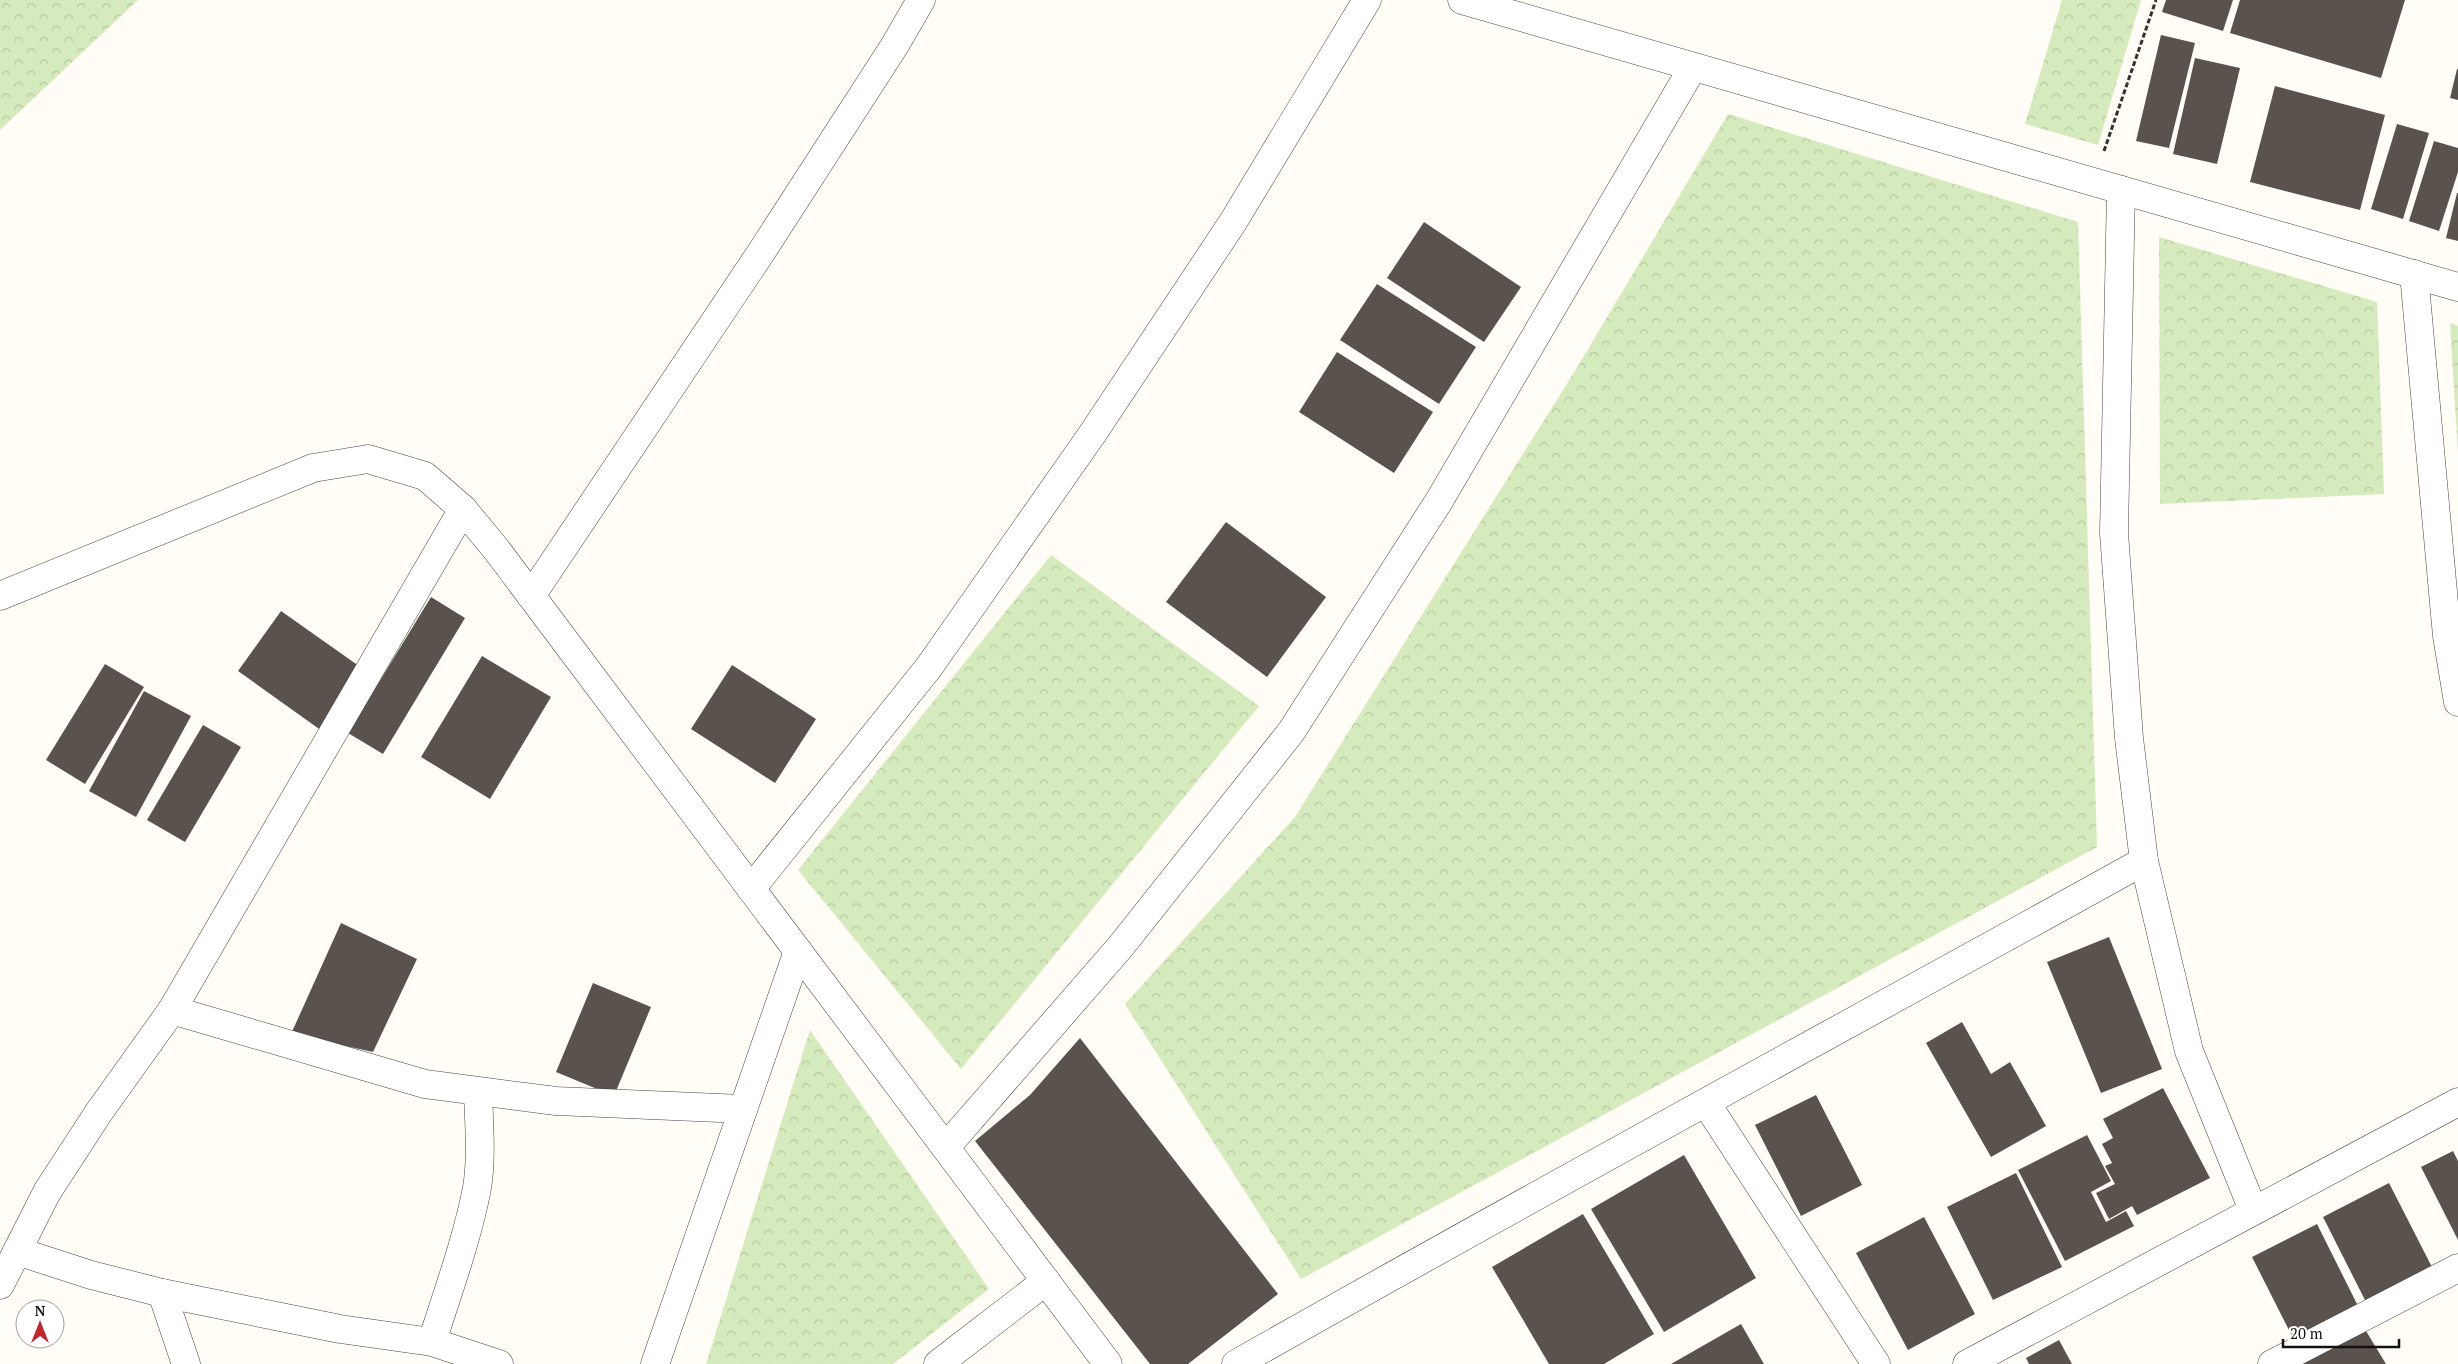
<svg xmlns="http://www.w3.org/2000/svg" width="2458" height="1364" font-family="'PT Serif',serif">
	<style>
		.park { fill: url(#park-crowns) }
		.building { fill: #5a524d }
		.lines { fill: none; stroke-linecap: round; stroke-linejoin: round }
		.street-casing { stroke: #444; stroke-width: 29 }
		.path { stroke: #333; stroke-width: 3; stroke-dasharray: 5 2.5; stroke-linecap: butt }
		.street { stroke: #fff; stroke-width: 28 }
	</style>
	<defs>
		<pattern id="park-crowns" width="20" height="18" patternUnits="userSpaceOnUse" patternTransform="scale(1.25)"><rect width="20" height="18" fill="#d5ebbd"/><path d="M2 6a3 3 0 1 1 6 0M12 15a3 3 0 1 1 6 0" fill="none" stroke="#b6c8a1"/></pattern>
	</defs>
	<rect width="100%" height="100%" fill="#fffdf5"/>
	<g class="park">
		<polygon points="0,0 138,0 0,130"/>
		<polygon points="2062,0 2141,0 2098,145 2025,124"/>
		<polygon points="1728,114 2078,222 2097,847 1301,1279 1125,1004 1295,817 1575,371"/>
		<polygon points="2159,237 2377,302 2384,494 2160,504"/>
		<polygon points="2450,323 2458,326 2458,454"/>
		<polygon points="1051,555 1259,706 961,1069 798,870"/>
		<polygon points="810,1030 989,1289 893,1364 706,1364"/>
	</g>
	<g class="building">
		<polygon points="2166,0 2233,0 2223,31 2162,12"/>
		<polygon points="2240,0 2405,0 2381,78 2230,33"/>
		<polygon points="2161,35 2195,43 2169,148 2136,141"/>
		<polygon points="2195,58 2240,68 2217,164 2173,154"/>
		<polygon points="2457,69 2458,69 2458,100 2450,98"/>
		<polygon points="2275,86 2385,115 2360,210 2250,182"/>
		<polygon points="2397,124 2429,133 2403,219 2371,209"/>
		<polygon points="2434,141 2458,148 2458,172 2439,231 2409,221"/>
		<polygon points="2457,193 2458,193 2458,241 2446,238"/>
		<polygon points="1424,222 1521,287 1484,342 1387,278"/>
		<polygon points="1377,284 1476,347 1439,404 1340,340"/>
		<polygon points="1337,352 1433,412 1394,473 1299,412"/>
		<polygon points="1226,522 1326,597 1267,677 1166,602"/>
		<polygon points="431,597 465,618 383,754 348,733"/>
		<polygon points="281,611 366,671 322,731 238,671"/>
		<polygon points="482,656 551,697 490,799 421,757"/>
		<polygon points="105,664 144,687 85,784 46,760"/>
		<polygon points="732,665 816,719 775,783 691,729"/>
		<polygon points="144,691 191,716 136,817 89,791"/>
		<polygon points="203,725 241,747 185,842 147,820"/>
		<polygon points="341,923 417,959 373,1052 291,1034"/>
		<polygon points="2109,937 2162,1069 2101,1093 2047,962"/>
		<polygon points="593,983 651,1007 614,1096 556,1072"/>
		<polygon points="1962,1022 1991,1074 2010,1062 2046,1126 1991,1157 1926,1043"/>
		<polygon points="1080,1038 1278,1294 1188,1364 1150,1364 975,1141 1030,1095"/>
		<polygon points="2163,1088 2210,1178 2137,1215 2132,1206 2109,1219 2096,1193 2115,1184 2105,1166 2112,1163 2102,1144 2113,1138 2103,1119"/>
		<polygon points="1816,1095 1862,1185 1801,1216 1755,1125"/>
		<polygon points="2087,1135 2111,1181 2091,1192 2106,1222 2126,1211 2134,1226 2065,1261 2018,1170"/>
		<polygon points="2453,1151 2458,1161 2458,1240 2421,1167"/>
		<polygon points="1684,1155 1756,1278 1664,1332 1591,1209"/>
		<polygon points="2016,1173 2062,1267 1993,1300 1947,1207"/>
		<polygon points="2389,1183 2434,1271 2367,1304 2323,1217"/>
		<polygon points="1583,1214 1654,1334 1604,1364 1549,1364 1492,1267"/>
		<polygon points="1924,1217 1975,1314 1908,1350 1856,1253"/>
		<polygon points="2317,1224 2359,1308 2294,1340 2252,1257"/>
		<polygon points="1741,1324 1764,1364 1671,1364"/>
		<polygon points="2363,1326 2386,1364 2300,1364"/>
		<polygon points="2059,1340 2072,1364 2029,1364 2026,1358"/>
	</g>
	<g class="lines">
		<g class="street-casing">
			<g id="street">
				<polyline points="1462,0 2458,287"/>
				<polyline points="2121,190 2114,533 2129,738 2144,861 2189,1051 2253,1210"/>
				<polyline points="2414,274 2447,636 2458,702"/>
				<polyline points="0,596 313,468 368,459 425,476 463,509 496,549 1108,1364"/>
				<polyline points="531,596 762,251 895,45 921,0"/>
				<polyline points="751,889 929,667 1093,433 1233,222 1367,0"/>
				<polyline points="172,1010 425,1084 556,1101 743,1109"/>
				<polyline points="1706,1103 1876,1364"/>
				<polyline points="946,1147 1121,946 1291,732 1439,501 1693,67"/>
				<polyline points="17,1251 91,1275 162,1293 340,1329 432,1342 499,1364"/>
				<polyline points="0,1285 47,1192 99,1112 172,1010 463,509"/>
				<polyline points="162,1293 186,1364"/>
				<path d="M 432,1342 C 448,1291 467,1240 477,1188 C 482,1157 479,1124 478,1092"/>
				<polyline points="655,1364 798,951"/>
				<polyline points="938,1364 1046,1281"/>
				<path d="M 1236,1364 C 1537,1193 1841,1029 2144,861"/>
				<polyline points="1967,1364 2458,1102"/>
				<polyline points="2272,1364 2458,1268"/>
			</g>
		</g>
		<polyline class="path" points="2104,151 2156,0"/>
		<use href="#street" class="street"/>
	</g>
	<g transform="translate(40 1324)"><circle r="24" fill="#ffffff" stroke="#a0a0a0"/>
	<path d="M0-4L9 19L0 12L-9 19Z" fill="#c4262e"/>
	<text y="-8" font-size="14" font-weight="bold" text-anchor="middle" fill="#111111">N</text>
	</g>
	<path d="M2283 1339v8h116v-8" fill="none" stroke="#111111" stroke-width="2.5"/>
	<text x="2290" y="1339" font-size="15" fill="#111111" stroke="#ffffff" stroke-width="4" paint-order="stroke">20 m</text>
</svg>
